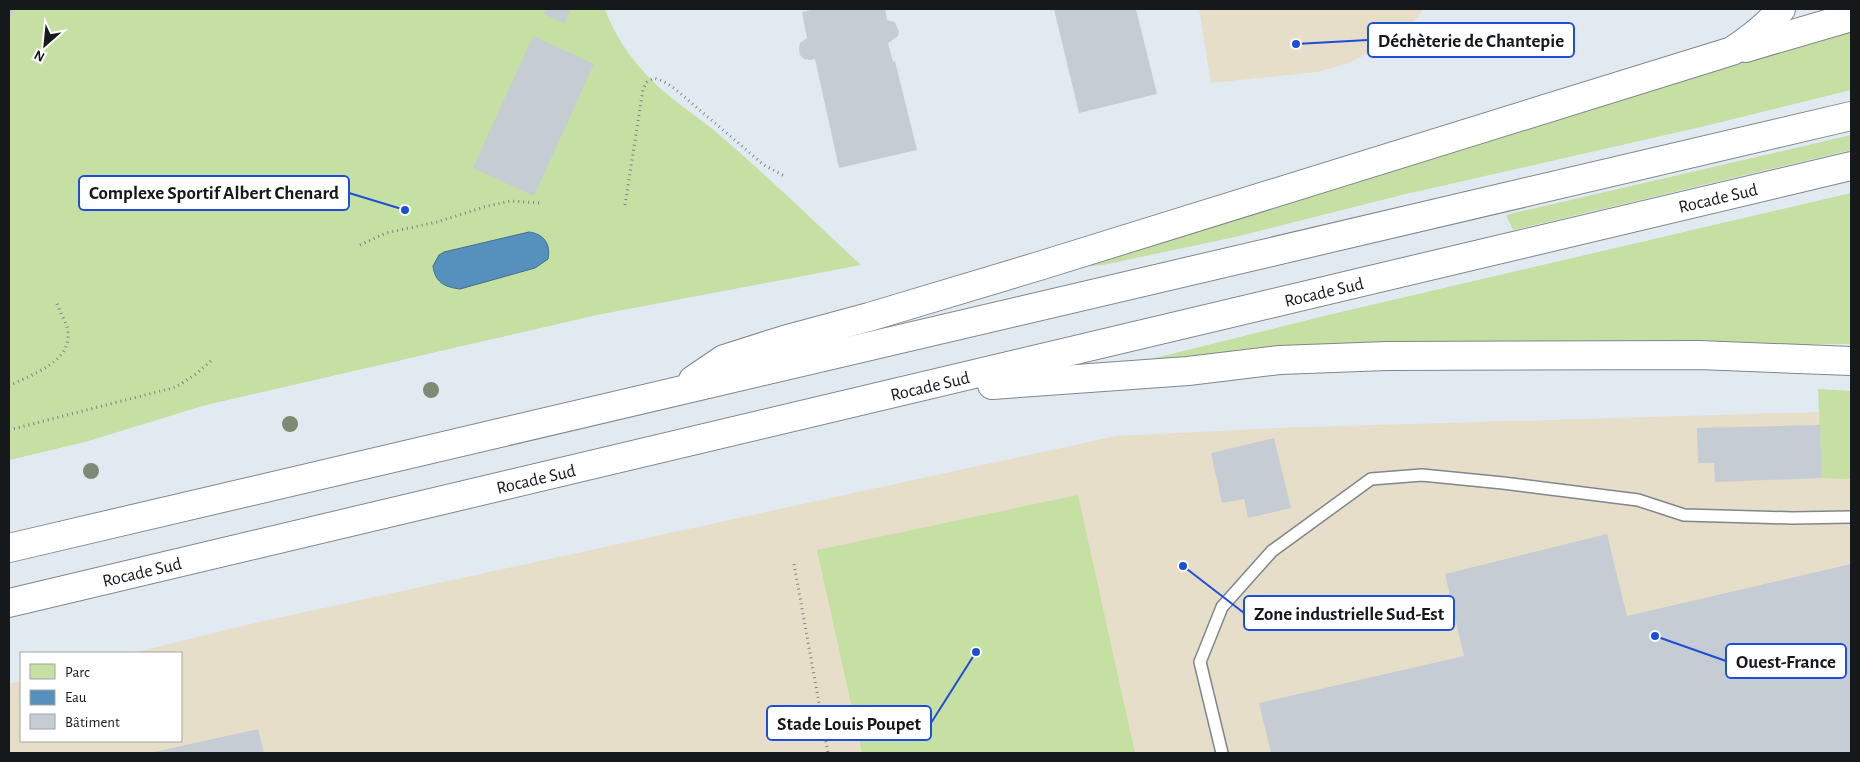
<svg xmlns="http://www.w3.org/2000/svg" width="1860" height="762" font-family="'Alegreya Sans',sans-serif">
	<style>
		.industrial { fill: #e7dec9 }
		.green { fill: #c6dfa3 }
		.water { fill: #5691be; stroke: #436d8d }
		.building { fill: #c5ccd4 }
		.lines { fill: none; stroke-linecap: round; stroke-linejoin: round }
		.lane-casing { stroke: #7f868d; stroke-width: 14 }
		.highway-casing { stroke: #7f868d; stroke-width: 30 }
		.path { stroke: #7e8388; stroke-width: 3; stroke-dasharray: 1 4; stroke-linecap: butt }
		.lane { stroke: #fff; stroke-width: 11 }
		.highway { stroke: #fff; stroke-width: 28 }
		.tree { fill: #7e8a73 }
		.labels { text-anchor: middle; stroke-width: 4.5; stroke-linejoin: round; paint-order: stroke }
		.street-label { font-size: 18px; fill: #16191c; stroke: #fff }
		.leader { fill: none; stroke: #1d4ed8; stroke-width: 2 }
		.callout-dot { fill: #1d4ed8; stroke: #fff; stroke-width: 2 }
		.callout { fill: #fff; stroke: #1d4ed8; stroke-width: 2 }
		.callout-label { font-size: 19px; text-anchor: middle; font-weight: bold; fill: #16191c }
	</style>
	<rect width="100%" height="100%" fill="#e2eaf1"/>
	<g class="industrial">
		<polygon points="1199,9 1424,9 1408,29 1392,41 1349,63 1317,72 1211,83"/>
		<polygon points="1851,411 1851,753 9,753 9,684 21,681 21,741 181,741 181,653 133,653 259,622 1116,436 1275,428"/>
	</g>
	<g class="green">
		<path d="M 9,9 L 605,9 C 617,44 644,76 673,99 C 689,112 708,124 724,139 C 771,179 815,223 861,265 L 597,315 L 206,405 L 85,442 L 9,460 Z"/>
		<polygon points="1851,28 1851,90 1705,126 1406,194 1235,237 1103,265 1091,266 1089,261 1605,101"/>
		<polygon points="1851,135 1851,150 1513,230 1506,215"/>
		<polygon points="1851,193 1851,344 1620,346 1147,360 1324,316"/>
		<polygon points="1818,389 1851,391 1851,479 1822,478"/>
		<polygon points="1078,495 1135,753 862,753 817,550"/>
	</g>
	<path class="water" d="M 529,232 C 544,234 551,244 548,259 L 535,268 L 460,289 C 444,287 435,282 433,266 L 439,255 L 444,252 Z"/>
	<g class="building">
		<polygon points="9,9 15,9 9,21"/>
		<polygon points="546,9 571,9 564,23 544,14"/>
		<polygon points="815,9 885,9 887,20 895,22 899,32 898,36 888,43 893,62 895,61 917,150 839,168 815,59 810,60 804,59 800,55 799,49 800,43 807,38 802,12"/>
		<polygon points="1054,9 1136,9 1157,94 1079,113"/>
		<polygon points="533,36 594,64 534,196 473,168"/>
		<polygon points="1820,425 1822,478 1715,482 1714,463 1698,463 1697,428"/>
		<polygon points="1274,438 1291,508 1248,518 1244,499 1222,503 1211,453"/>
		<polygon points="1607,534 1627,616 1851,564 1851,753 1271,753 1259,703 1464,656 1445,574"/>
		<polygon points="258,729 264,753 154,753 154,752"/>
	</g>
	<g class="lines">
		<g class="lane-casing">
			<polyline id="lane" points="1222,753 1200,662 1222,607 1272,551 1371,479 1422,475 1503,483 1638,500 1684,515 1792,518 1851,517"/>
		</g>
		<g class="highway-casing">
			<g id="highway">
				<polyline points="1745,48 1851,17"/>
				<path d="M 693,380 L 724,359 L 784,340 L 869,317 L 1039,266 L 1732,51 C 1750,39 1768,26 1781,9"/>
				<polyline points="992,385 1188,371 1280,360 1387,356 1699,355 1851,361"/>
				<polyline points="9,548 1851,116"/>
				<polyline points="9,603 1851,166"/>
			</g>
		</g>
		<g class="path">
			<polyline points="625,205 643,89 647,82 654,78 663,81 674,88 764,165 786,177"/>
			<polyline points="360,245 386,233 437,222 484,207 510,201 540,203"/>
			<path d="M 9,386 C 32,374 76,361 67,327 C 64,318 59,310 56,301"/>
			<polyline points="9,430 176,387 196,374 213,359"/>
			<polyline points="794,564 828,753"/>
		</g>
		<use href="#lane" class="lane"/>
		<use href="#highway" class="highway"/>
	</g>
	<g class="tree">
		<circle cx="431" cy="390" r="8"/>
		<circle cx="290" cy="424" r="8"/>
		<circle cx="91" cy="471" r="8"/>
	</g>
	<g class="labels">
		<g class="street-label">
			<text transform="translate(1718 198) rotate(-13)" y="6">Rocade Sud</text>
			<text transform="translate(1324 292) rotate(-13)" y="6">Rocade Sud</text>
			<text transform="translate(930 386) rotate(-13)" y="6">Rocade Sud</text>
			<text transform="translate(536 479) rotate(-13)" y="6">Rocade Sud</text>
			<text transform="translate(142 572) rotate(-13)" y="6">Rocade Sud</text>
		</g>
	</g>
	<path class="leader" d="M1296 44L1368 40M405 210L349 193M1183 566L1244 613M1655 636L1726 661M976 652L931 723"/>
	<g class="callout-dot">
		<circle cx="1296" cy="44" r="5"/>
		<circle cx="405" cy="210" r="5"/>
		<circle cx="1183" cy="566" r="5"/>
		<circle cx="1655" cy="636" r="5"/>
		<circle cx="976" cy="652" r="5"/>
	</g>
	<g class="callout">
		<rect x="1368" y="23" width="206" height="34" rx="5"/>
		<rect x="79" y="176" width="270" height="34" rx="5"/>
		<rect x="1244" y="596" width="210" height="34" rx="5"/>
		<rect x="1726" y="644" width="120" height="34" rx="5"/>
		<rect x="767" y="706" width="164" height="34" rx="5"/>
	</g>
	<g class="callout-label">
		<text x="1471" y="47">Déchèterie de Chantepie</text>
		<text x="214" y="199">Complexe Sportif Albert Chenard</text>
		<text x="1349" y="620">Zone industrielle Sud-Est</text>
		<text x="1786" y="668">Ouest-France</text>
		<text x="849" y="730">Stade Louis Poupet</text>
	</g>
	<rect width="1860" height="762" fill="none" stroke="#16191c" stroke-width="20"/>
	<rect x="20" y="652" width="162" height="90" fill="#ffffff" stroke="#a2a3a4"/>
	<rect x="30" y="664" width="25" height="15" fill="#c6dfa3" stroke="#a2a3a4"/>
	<text x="65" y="677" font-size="15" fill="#16191c">Parc</text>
	<rect x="30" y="690" width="25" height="15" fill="#5691be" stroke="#a2a3a4"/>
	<text x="65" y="702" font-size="15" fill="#16191c">Eau</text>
	<rect x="30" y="714" width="25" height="15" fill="#c5ccd4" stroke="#a2a3a4"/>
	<text x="65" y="727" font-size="15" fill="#16191c">Bâtiment</text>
	<g transform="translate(45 45) rotate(207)" stroke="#ffffff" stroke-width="4" paint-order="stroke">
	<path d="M0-4L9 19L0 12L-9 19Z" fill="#16191c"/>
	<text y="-8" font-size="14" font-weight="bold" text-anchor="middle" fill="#16191c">N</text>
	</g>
</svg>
